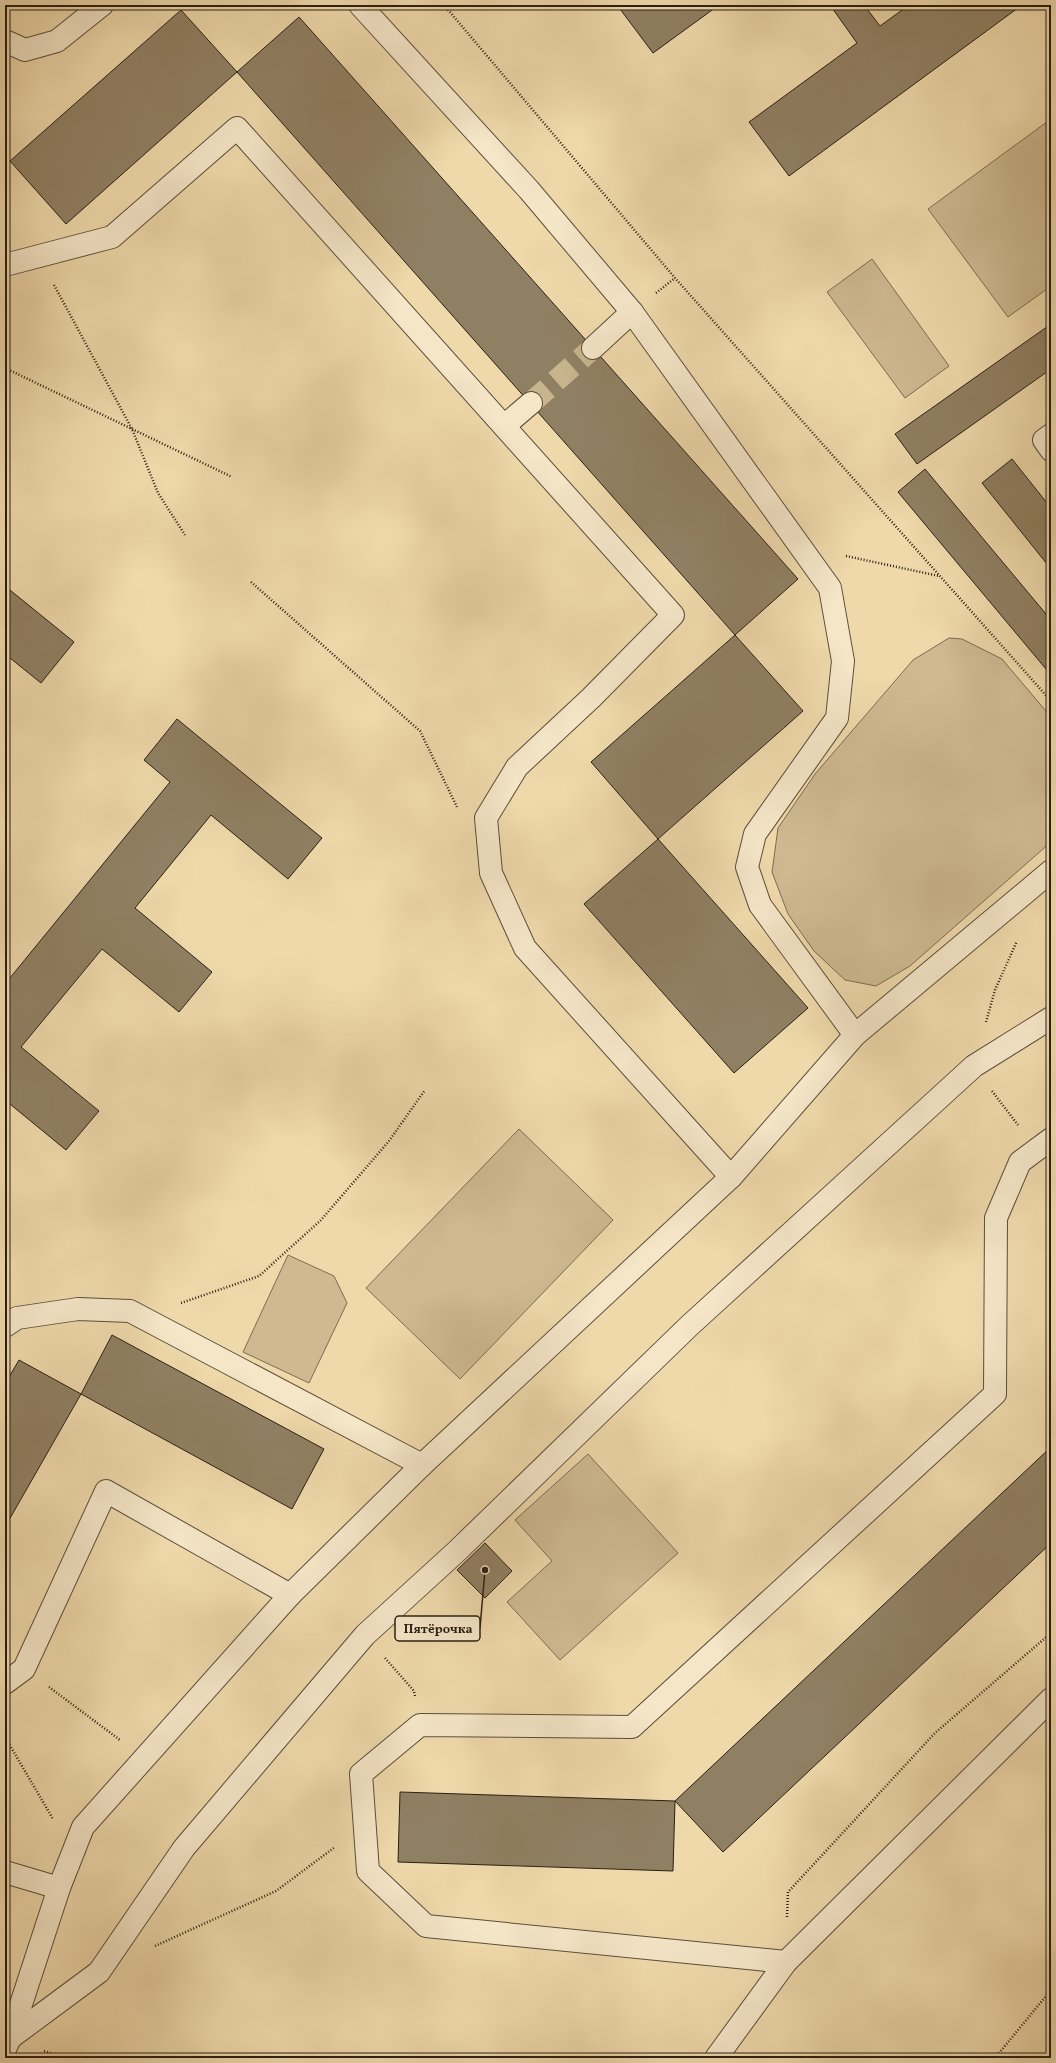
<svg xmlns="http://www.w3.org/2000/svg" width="1056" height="2063" font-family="Vollkorn,serif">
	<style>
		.green { fill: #ceb991; stroke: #7c6c52 }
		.building { fill: #908063; stroke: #2a1f14 }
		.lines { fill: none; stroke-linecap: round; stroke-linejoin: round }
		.minor-tunnel { stroke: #c8b48d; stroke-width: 22; stroke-dasharray: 22 11; stroke-linecap: butt }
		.minor-casing { stroke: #5b4e3a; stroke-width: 24 }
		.path { stroke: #2a1f14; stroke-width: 2.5; stroke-dasharray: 1 2; stroke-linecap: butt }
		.minor { stroke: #f5e6c8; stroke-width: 22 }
		.leader { fill: none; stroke: #2a1f14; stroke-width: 1.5 }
		.callout-dot { fill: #2a1f14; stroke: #f5e6c8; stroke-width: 1.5 }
		.callout { fill: #f5e6c8; stroke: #2a1f14; stroke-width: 1.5 }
		.callout-label { font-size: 13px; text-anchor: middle; font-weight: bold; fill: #2a1f14 }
	</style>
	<rect width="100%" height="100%" fill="#efd9ab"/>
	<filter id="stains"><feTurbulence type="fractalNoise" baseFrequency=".005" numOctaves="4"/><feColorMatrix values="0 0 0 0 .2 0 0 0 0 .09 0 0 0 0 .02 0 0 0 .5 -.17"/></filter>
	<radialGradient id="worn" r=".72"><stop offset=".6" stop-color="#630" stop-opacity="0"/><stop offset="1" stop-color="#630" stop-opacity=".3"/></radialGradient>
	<g class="green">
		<polygon points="1051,119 1051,286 1008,317 928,209"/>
		<polygon points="872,259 949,366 905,398 827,292"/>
		<polygon points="949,638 962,639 1002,659 1051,717 1051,842 910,966 876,986 845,980 814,951 788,914 772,872 778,828 815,774 913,660"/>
		<polygon points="519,1129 613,1220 460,1379 366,1288"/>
		<polygon points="288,1255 334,1276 347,1303 309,1383 243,1352"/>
		<polygon points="588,1454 678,1553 560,1660 507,1602 552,1561 515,1520"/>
	</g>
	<g class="building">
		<polygon points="617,5 719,5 653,53"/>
		<polygon points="830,5 864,5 880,26 909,5 1022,5 789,176 749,122 857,43"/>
		<polygon points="181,10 237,72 66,224 10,161"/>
		<polygon points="299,17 798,579 735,635 237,72"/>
		<polygon points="5,155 10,161 5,165"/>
		<polygon points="1051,324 1051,369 917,464 895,434"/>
		<polygon points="1012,459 1051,508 1051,569 982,483"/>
		<polygon points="925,469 1051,620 1051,675 898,492"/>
		<polygon points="5,586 74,642 41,683 5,654"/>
		<polygon points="735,635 803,711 658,839 591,762"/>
		<polygon points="177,719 322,838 288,879 211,815 135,908 212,972 179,1012 102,949 21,1047 99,1111 66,1150 5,1100 5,984 170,782 144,760"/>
		<polygon points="658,839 808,1008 734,1073 584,904"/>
		<polygon points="112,1335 324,1449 292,1509 81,1394"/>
		<polygon points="19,1360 81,1394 5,1527 5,1384"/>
		<polygon points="1051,1447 1051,1543 723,1852 675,1801"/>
		<polygon points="485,1543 512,1571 485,1598 457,1570"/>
		<polygon points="400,1792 675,1801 673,1871 398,1862"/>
	</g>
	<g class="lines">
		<polyline class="minor-tunnel" points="531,403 593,348"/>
		<g class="minor-casing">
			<g id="minor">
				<polyline points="360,5 529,190 632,312 830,588 843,661 837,718 755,834 747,867 760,905 855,1035"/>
				<polyline points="5,41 25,50 57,41 102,5"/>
				<polyline points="5,265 112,237 237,128 673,615 591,698 517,767 486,818 491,873 525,948 731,1177"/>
				<polyline points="593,348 632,312"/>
				<polyline points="504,426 531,403"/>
				<polyline points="1051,435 1044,440 1051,450"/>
				<polyline points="5,1326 17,1318 78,1309 130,1311 422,1465"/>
				<polyline points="5,1683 24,1669 106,1491 290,1595"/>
				<polyline points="5,1872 59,1888"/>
				<polyline points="786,1962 426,1926 368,1871 361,1774 420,1725 632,1727 995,1394 996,1218 1020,1162 1051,1139"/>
				<polyline points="10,2038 99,1972 184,1848 365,1635 456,1552 689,1326 974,1066 1051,1018"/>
				<polyline points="5,2049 10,2038 59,1888 83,1827 290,1595 422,1465 731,1177 855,1035 1051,871"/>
				<polyline points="716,2058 786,1962 1051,1699"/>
			</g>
		</g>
		<g class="path">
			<polyline points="444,5 675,278 1051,701"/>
			<polyline points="54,285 132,429 158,493 185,535"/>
			<polyline points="656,293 675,278"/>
			<polyline points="5,368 232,477"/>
			<polyline points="846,556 939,576"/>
			<polyline points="251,582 420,731 457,807"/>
			<polyline points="986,1022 995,990 1017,941"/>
			<polyline points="992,1091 1018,1125"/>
			<polyline points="181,1303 259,1276 321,1220 389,1141 425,1090"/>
			<polyline points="385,1658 414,1691 415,1696"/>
			<polyline points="49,1687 120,1740"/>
			<polyline points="5,1737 53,1819"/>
			<polyline points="787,1917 788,1892 935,1733 1051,1633"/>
			<polyline points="155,1946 276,1891 335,1847"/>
			<polyline points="44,2051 65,2058"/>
			<polyline points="995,2058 1051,1990"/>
		</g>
		<use href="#minor" class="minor"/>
	</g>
	<path class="leader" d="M485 1570L480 1628"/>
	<circle class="callout-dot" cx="485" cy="1570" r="4"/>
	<rect class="callout" x="395" y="1616" width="85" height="25" rx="4"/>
	<g class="callout-label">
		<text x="438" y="1633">Пятёрочка</text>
	</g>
	<rect width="1056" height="2063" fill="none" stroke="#efd9ab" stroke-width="20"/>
	<rect x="6" y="6" width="1044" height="2051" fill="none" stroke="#2a1f14" stroke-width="2"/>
	<rect x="10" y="10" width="1036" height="2043" fill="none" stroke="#2a1f14"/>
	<rect width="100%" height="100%" filter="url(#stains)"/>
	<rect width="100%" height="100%" fill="url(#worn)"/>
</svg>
